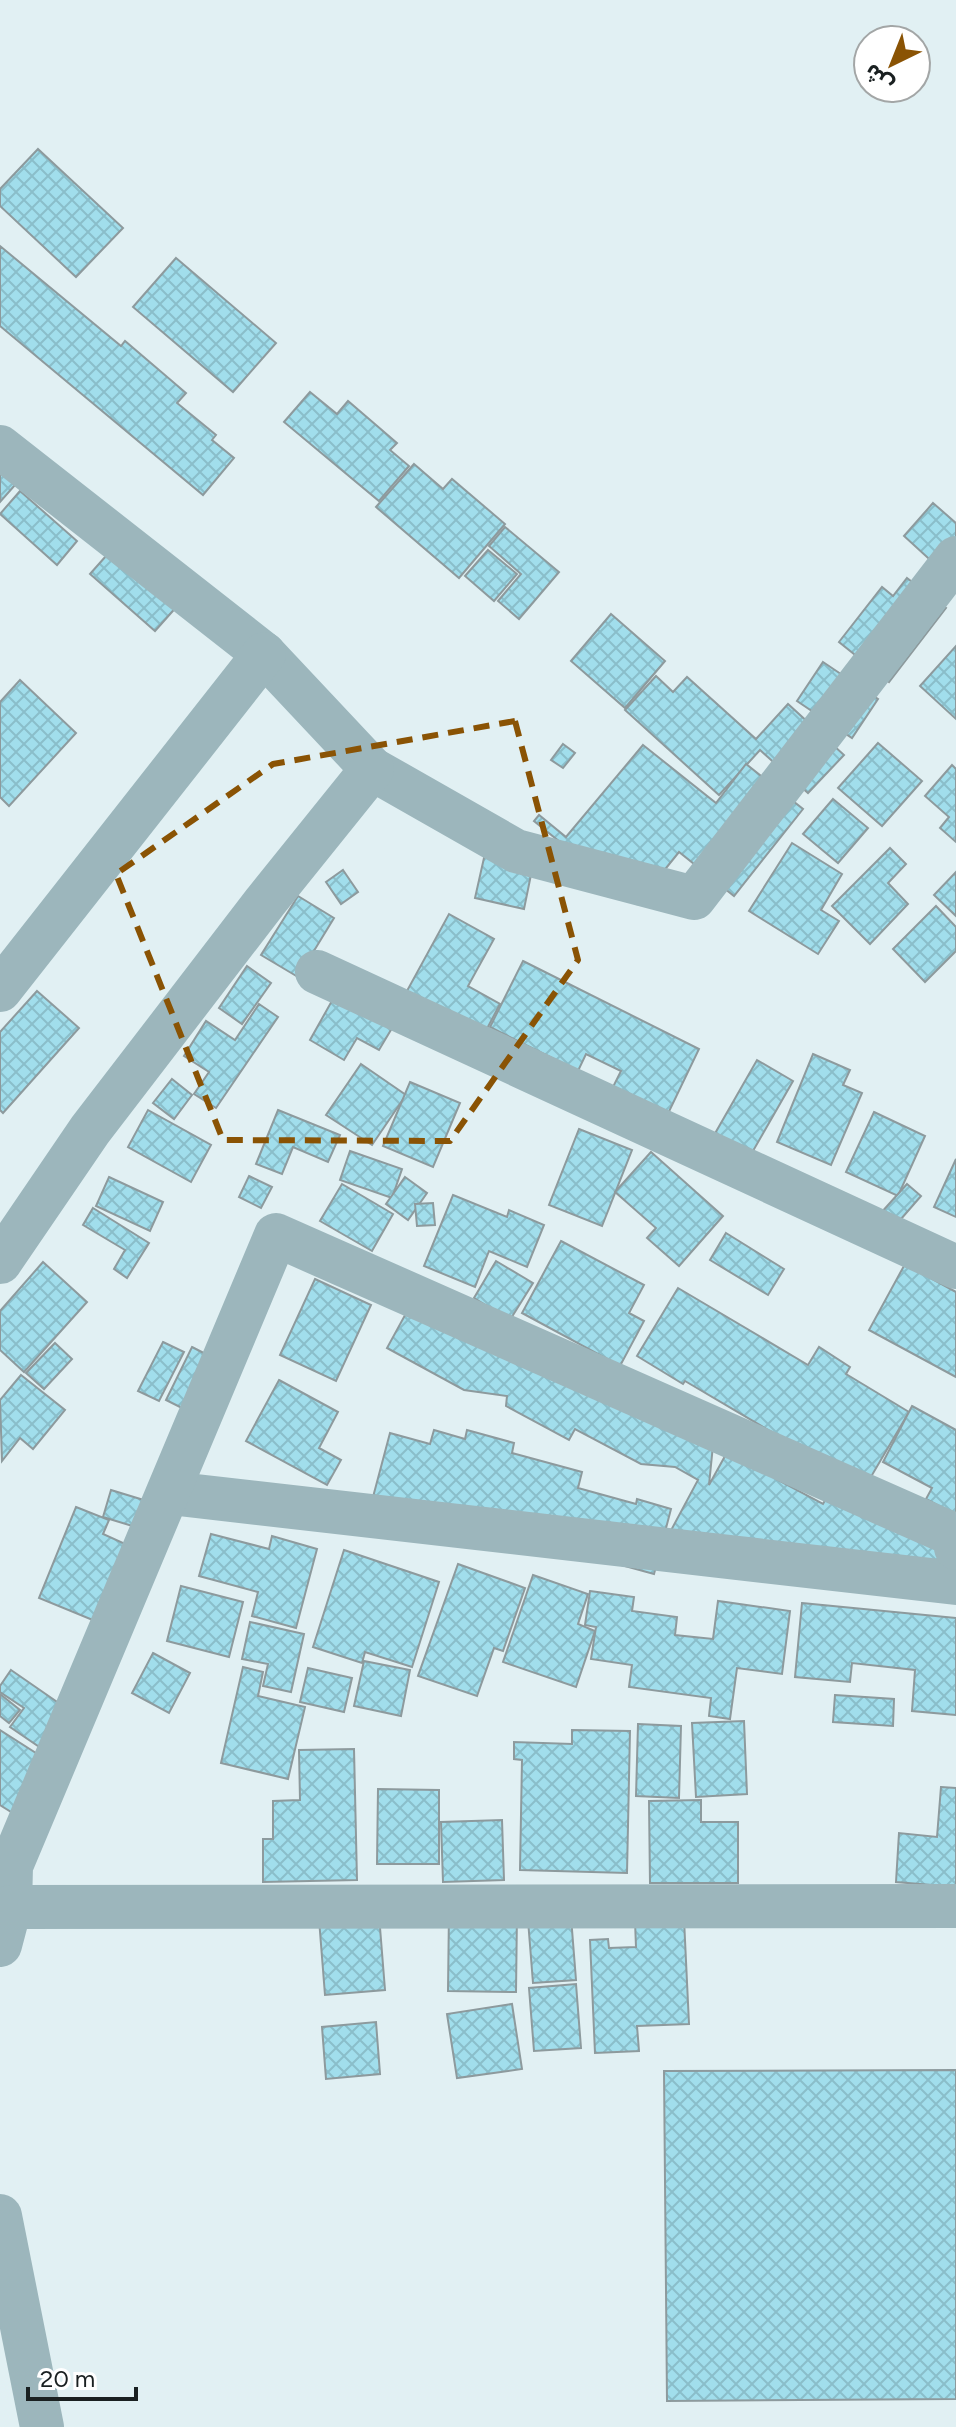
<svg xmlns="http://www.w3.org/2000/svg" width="956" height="2427" font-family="Figtree,'Noto Sans Arabic',sans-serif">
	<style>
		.building { fill: url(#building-cross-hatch); stroke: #8d9a9d; stroke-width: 2 }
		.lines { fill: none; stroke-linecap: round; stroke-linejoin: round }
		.minor { stroke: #9cb6bc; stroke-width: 44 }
		.marked { fill: none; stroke: #8a5304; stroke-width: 6; stroke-dasharray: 16 10; stroke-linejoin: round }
	</style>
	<defs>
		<pattern id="building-cross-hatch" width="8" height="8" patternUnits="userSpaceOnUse" patternTransform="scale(2)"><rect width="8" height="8" fill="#a1deec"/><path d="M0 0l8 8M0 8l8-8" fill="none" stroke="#8abeca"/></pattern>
	</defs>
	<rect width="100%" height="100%" fill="#e1f0f3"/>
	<g class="building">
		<polygon points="38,149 123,228 76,277 0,206 0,189"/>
		<polygon points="0,246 121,346 125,341 186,393 177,403 216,435 212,440 234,458 203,495 0,326"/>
		<polygon points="176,258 276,343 233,392 133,307"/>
		<polygon points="310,392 337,414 348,401 397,443 390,450 409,466 379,501 284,422"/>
		<polygon points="414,464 443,489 452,479 505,524 459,578 376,507"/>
		<polygon points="0,471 15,485 0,502"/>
		<polygon points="20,491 77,541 57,565 0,514"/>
		<polygon points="933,503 956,523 956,571 950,578 904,536"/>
		<polygon points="505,527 559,572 519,619 498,601 521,574 489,546"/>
		<polygon points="114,547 179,604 155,631 90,574"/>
		<polygon points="488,550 517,574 494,601 465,576"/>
		<polygon points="907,578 946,608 889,682 839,642 882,587 893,596"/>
		<polygon points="611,614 665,661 625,708 571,661"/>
		<polygon points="956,646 956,719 920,686"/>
		<polygon points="823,662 878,699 852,738 797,701"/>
		<polygon points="656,676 673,692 687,677 756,739 788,704 844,755 808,793 760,750 719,795 625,710"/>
		<polygon points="20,680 76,733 9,806 0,797 0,702"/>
		<polygon points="878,743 922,781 882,826 838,788"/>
		<polygon points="563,744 575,753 563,768 551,760"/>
		<polygon points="643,745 716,803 746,764 803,809 734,896 679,852 637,904 534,821 539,815 566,837"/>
		<polygon points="952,765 956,769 956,842 940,828 949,817 925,796"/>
		<polygon points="833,799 868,828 838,863 803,834"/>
		<polygon points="792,843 842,874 821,910 839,921 818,954 749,911"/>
		<polygon points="890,848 906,864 888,883 908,904 870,944 832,906"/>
		<polygon points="486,849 534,860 524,909 475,898"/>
		<polygon points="343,870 358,892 341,904 326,882"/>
		<polygon points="956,872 956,916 934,895"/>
		<polygon points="298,896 334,918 298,977 261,955"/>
		<polygon points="936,906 956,927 956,951 925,982 893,949"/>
		<polygon points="449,914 494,939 468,986 500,1004 480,1042 402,1000"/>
		<polygon points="523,961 699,1049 664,1122 609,1095 621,1071 586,1054 578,1071 490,1027"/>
		<polygon points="247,966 271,983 242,1024 219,1008"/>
		<polygon points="338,990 395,1023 379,1050 357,1038 344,1060 310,1040"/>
		<polygon points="37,991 79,1028 3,1113 0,1110 0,1032"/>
		<polygon points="259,1004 278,1017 216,1108 194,1094 209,1072 184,1056 206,1021 235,1040"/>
		<polygon points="813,1054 850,1070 843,1085 862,1093 831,1165 777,1142"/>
		<polygon points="757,1060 793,1081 749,1158 713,1137"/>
		<polygon points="361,1064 406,1095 372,1145 326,1115"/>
		<polygon points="172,1079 192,1095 174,1119 153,1103"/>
		<polygon points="410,1082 460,1103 433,1167 383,1146"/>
		<polygon points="148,1110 211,1145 191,1182 128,1147"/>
		<polygon points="278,1110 340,1135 328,1162 293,1147 282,1174 256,1164"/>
		<polygon points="874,1112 925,1136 898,1196 846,1172"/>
		<polygon points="579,1129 632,1150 602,1226 549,1205"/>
		<polygon points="350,1151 402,1169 392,1198 340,1180"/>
		<polygon points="651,1152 723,1216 679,1266 647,1238 656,1228 615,1192"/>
		<polygon points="956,1159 956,1217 934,1207"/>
		<polygon points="249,1176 272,1187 261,1208 239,1197"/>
		<polygon points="109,1177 163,1202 150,1231 96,1206"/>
		<polygon points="405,1177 427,1193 408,1220 386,1204"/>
		<polygon points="342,1184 393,1214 372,1251 320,1221"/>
		<polygon points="907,1184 921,1196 894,1227 880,1214"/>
		<polygon points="453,1195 507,1217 509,1210 544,1225 527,1267 489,1251 475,1287 424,1266"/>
		<polygon points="433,1203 435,1225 417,1226 415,1204"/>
		<polygon points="93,1208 149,1243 127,1278 114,1269 125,1250 83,1225"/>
		<polygon points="726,1233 784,1269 768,1295 710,1260"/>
		<polygon points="561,1241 644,1285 629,1313 644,1321 620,1366 522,1313"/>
		<polygon points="496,1261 533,1283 510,1320 474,1298"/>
		<polygon points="43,1262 87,1302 24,1372 0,1350 0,1311"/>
		<polygon points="905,1264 956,1292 956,1377 869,1330"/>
		<polygon points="315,1279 371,1305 336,1381 280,1355"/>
		<polygon points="678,1288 808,1365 819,1347 850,1367 846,1374 909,1412 865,1487 685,1381 683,1384 637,1356"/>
		<polygon points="416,1295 713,1445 709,1485 735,1438 776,1479 823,1504 837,1479 953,1541 949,1586 668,1536 698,1480 675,1467 641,1464 575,1429 569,1440 506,1406 507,1396 464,1390 387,1348"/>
		<polygon points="163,1342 184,1352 159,1401 138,1391"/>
		<polygon points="55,1343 72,1359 44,1389 26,1373"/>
		<polygon points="192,1347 235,1369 186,1410 166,1400"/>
		<polygon points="21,1375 65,1410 33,1449 20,1438 2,1461 0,1400"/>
		<polygon points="279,1380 338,1412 319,1448 341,1460 327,1485 246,1441"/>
		<polygon points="912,1406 956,1430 956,1515 926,1499 932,1488 883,1462"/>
		<polygon points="434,1430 465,1439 467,1430 514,1443 512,1453 582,1472 578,1488 636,1504 637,1499 671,1509 654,1574 373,1497 390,1433 430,1444"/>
		<polygon points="111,1490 173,1509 165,1536 103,1517"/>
		<polygon points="76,1507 109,1520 103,1534 132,1547 122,1632 39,1598"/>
		<polygon points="211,1534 269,1549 272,1536 317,1549 296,1628 252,1616 258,1592 199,1576"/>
		<polygon points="344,1550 439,1582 412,1667 365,1652 362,1663 313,1647"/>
		<polygon points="458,1564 525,1588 503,1651 494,1648 477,1696 418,1676"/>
		<polygon points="533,1575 588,1594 578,1624 595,1631 576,1687 503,1662"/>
		<polygon points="181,1586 243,1602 229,1657 167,1641"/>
		<polygon points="590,1591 634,1597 632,1611 677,1617 675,1635 713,1639 718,1601 790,1611 782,1674 737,1668 730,1719 709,1716 711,1698 629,1687 632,1665 591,1659 596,1627 585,1625"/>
		<polygon points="802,1603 956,1618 956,1715 912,1711 915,1670 852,1663 850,1682 795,1677"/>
		<polygon points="250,1622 304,1634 291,1692 263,1686 268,1664 242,1659"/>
		<polygon points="153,1653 190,1673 169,1713 132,1693"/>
		<polygon points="364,1661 410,1670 401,1716 354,1706"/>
		<polygon points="243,1667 263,1672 258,1696 305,1707 288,1779 221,1763"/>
		<polygon points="308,1668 352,1678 344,1712 300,1702"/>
		<polygon points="11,1670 89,1724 63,1763 10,1727 24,1708 0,1692 0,1686"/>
		<polygon points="0,1694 20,1710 9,1723 0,1716"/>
		<polygon points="835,1695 894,1699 893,1726 833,1722"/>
		<polygon points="744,1721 747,1794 696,1797 692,1723"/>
		<polygon points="638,1724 681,1726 679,1798 636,1796"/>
		<polygon points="0,1730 61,1769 27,1822 0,1805"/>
		<polygon points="572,1730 630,1731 627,1873 520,1870 522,1760 514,1759 514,1742 572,1744"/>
		<polygon points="354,1749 357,1880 263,1882 263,1839 273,1839 273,1801 300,1800 299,1750"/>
		<polygon points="941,1787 956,1788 956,1887 896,1882 899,1833 937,1837"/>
		<polygon points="378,1789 439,1790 439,1864 377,1864"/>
		<polygon points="701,1800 701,1822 738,1822 738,1883 650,1883 649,1801"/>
		<polygon points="502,1820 504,1880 443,1882 441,1822"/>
		<polygon points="449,1911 517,1912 516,1992 448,1991"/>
		<polygon points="379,1915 385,1990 325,1995 319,1919"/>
		<polygon points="571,1917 576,1980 533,1983 528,1920"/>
		<polygon points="684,1919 689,2024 637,2026 639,2051 595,2053 590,1940 608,1939 609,1948 636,1947 635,1921"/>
		<polygon points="576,1984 581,2048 534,2051 529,1988"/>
		<polygon points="512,2004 522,2069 457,2078 447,2014"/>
		<polygon points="376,2022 380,2074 326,2079 322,2027"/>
		<polygon points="956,2070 956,2399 667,2401 664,2071"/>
	</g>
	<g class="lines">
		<g class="minor">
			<polyline points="0,447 264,654 372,769 516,851 694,898 956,558"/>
			<polyline points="317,972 956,1267"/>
			<polyline points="0,990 264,654"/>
			<polyline points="0,1262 90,1130 265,902 372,769"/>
			<polyline points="170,1493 956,1583"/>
			<polyline points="10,1907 11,1866 276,1235 954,1535 956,1548"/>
			<polyline points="0,1945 10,1907 956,1906"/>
			<polyline points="0,2216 42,2427"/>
		</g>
	</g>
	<path class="marked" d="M 515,721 L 578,960 L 450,1141 L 223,1140 L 116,874 L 273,764 Z"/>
	<g transform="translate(892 64) rotate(223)"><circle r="38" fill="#ffffff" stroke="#a3a6a6" stroke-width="2"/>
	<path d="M0-6L14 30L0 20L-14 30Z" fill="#8a5304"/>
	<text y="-12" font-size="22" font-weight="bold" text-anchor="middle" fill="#1a2021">ش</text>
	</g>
	<path d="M28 2387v12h108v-12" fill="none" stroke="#1a2021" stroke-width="4"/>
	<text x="40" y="2387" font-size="24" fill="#1a2021" stroke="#ffffff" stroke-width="6" paint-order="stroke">20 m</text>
</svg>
